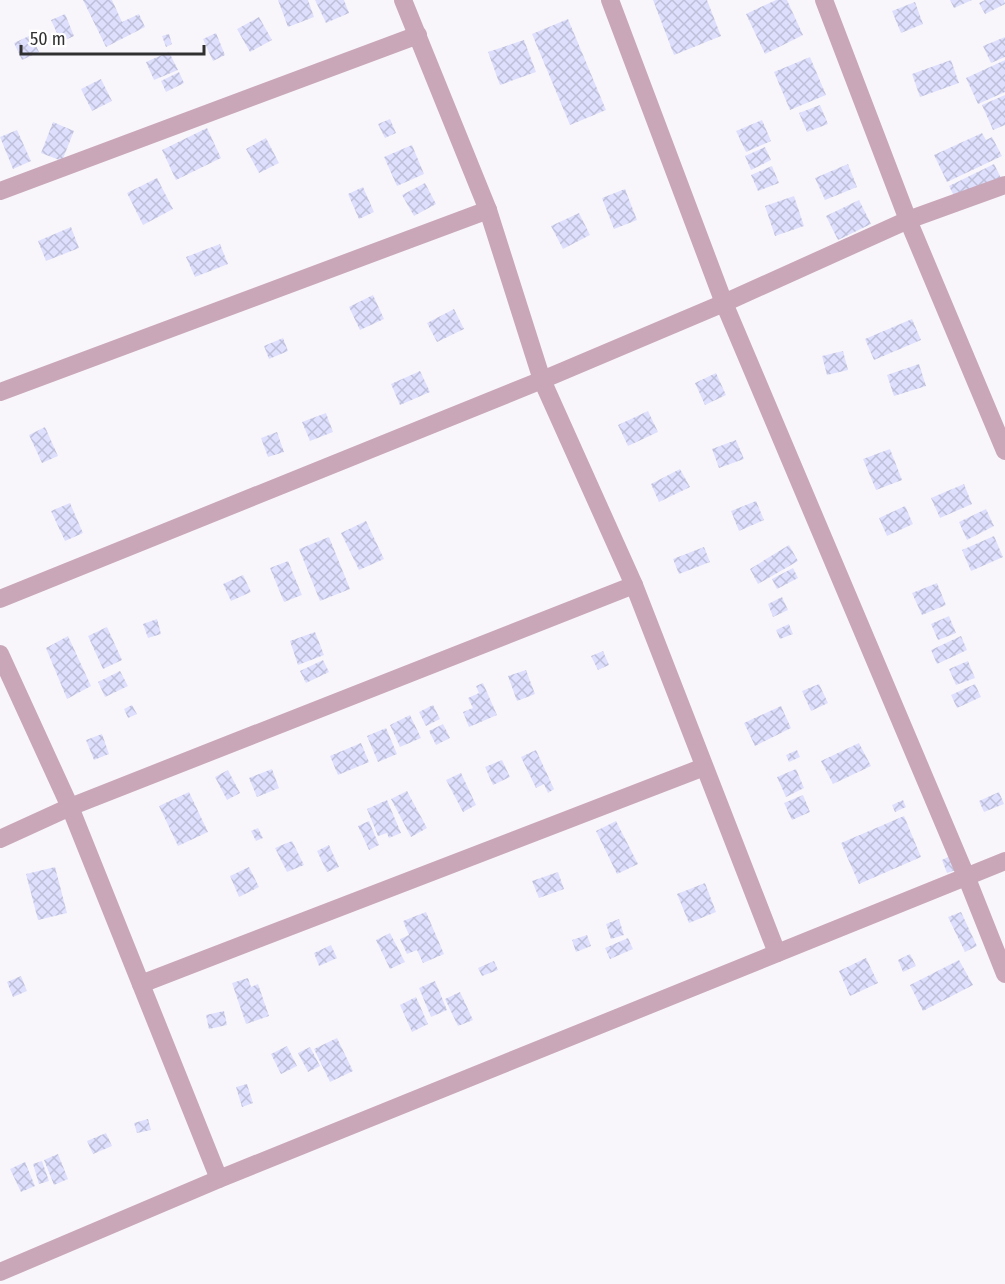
<svg xmlns="http://www.w3.org/2000/svg" width="1005" height="1284" font-family="'Fira Sans Condensed',sans-serif">
	<style>
		.building { fill: url(#building-cross-hatch) }
		.lines { fill: none; stroke-linecap: round; stroke-linejoin: round }
		.street { stroke: #c9a7b9; stroke-width: 18 }
	</style>
	<defs>
		<pattern id="building-cross-hatch" width="8" height="8" patternUnits="userSpaceOnUse" patternTransform="scale(1.5)"><rect width="8" height="8" fill="#dddffd"/><path d="M0 0l8 8M0 8l8-8" fill="none" stroke="#bec0d9"/></pattern>
	</defs>
	<rect width="100%" height="100%" fill="#f9f6fb"/>
	<g class="building">
		<polygon points="83,0 112,0 122,22 139,14 145,27 106,47"/>
		<polygon points="278,0 308,0 314,17 288,27"/>
		<polygon points="315,0 344,0 349,13 326,23"/>
		<polygon points="653,0 707,0 721,36 674,55"/>
		<polygon points="776,0 787,0 803,35 765,54 746,14"/>
		<polygon points="950,0 972,0 954,8"/>
		<polygon points="985,0 1004,0 1005,4 985,14 979,3"/>
		<polygon points="915,2 923,24 901,33 892,11"/>
		<polygon points="65,14 74,36 61,42 51,20"/>
		<polygon points="259,17 272,40 250,52 237,29"/>
		<polygon points="568,19 606,110 570,125 532,34"/>
		<polygon points="216,33 225,55 213,61 203,39"/>
		<polygon points="169,34 172,44 166,47 162,36"/>
		<polygon points="31,35 39,52 22,60 14,43"/>
		<polygon points="1005,37 1005,57 991,63 983,46"/>
		<polygon points="524,40 536,72 500,85 488,52"/>
		<polygon points="169,52 178,70 154,80 146,62"/>
		<polygon points="810,57 826,95 790,110 774,72"/>
		<polygon points="951,60 959,83 920,97 912,74"/>
		<polygon points="1005,60 1005,92 978,104 966,78"/>
		<polygon points="179,72 184,83 166,92 161,81"/>
		<polygon points="101,79 112,101 92,111 81,89"/>
		<polygon points="1005,95 1005,125 993,130 982,105"/>
		<polygon points="820,105 828,124 807,132 799,113"/>
		<polygon points="390,119 396,133 385,138 378,124"/>
		<polygon points="762,120 771,141 746,152 736,131"/>
		<polygon points="53,122 74,131 62,161 41,153"/>
		<polygon points="207,128 221,158 176,180 162,150"/>
		<polygon points="17,130 31,161 13,169 0,137"/>
		<polygon points="982,133 986,140 992,137 1002,156 947,182 934,155"/>
		<polygon points="266,138 279,163 259,173 246,149"/>
		<polygon points="412,145 424,174 397,186 384,157"/>
		<polygon points="765,147 771,160 751,170 745,156"/>
		<polygon points="848,164 857,187 825,200 815,178"/>
		<polygon points="994,164 1001,178 956,200 949,186"/>
		<polygon points="772,166 779,183 758,191 751,175"/>
		<polygon points="157,178 173,209 143,225 127,193"/>
		<polygon points="425,183 436,204 414,216 402,195"/>
		<polygon points="363,187 374,212 359,219 348,194"/>
		<polygon points="625,189 637,220 614,229 602,198"/>
		<polygon points="794,196 804,226 775,236 765,206"/>
		<polygon points="859,200 871,224 838,240 826,216"/>
		<polygon points="579,213 590,235 563,249 551,226"/>
		<polygon points="71,227 79,248 46,261 38,241"/>
		<polygon points="220,244 228,264 195,277 186,257"/>
		<polygon points="373,295 384,319 360,330 349,307"/>
		<polygon points="454,309 464,329 437,342 427,323"/>
		<polygon points="912,319 921,340 874,360 865,339"/>
		<polygon points="283,338 288,351 269,359 264,346"/>
		<polygon points="843,351 848,370 827,375 822,356"/>
		<polygon points="919,364 926,386 894,396 887,375"/>
		<polygon points="420,371 430,392 400,405 391,384"/>
		<polygon points="716,373 726,395 705,405 695,383"/>
		<polygon points="648,411 658,432 628,446 618,425"/>
		<polygon points="326,413 333,432 310,441 302,422"/>
		<polygon points="45,427 58,456 42,463 29,435"/>
		<polygon points="277,432 284,452 268,457 261,438"/>
		<polygon points="736,440 744,459 719,468 712,449"/>
		<polygon points="890,449 902,480 876,490 863,459"/>
		<polygon points="680,469 690,487 659,502 651,484"/>
		<polygon points="964,484 972,504 940,518 931,498"/>
		<polygon points="756,501 764,520 739,531 731,511"/>
		<polygon points="70,503 83,533 65,541 51,511"/>
		<polygon points="905,506 913,524 887,536 879,518"/>
		<polygon points="986,509 994,526 967,540 959,522"/>
		<polygon points="366,521 384,559 359,570 341,533"/>
		<polygon points="994,536 1003,557 971,571 962,550"/>
		<polygon points="329,537 350,589 320,601 299,549"/>
		<polygon points="789,545 798,561 758,584 750,569"/>
		<polygon points="704,547 710,562 679,574 673,559"/>
		<polygon points="288,561 302,595 284,602 270,568"/>
		<polygon points="793,568 798,578 777,589 772,579"/>
		<polygon points="243,575 251,592 231,601 223,584"/>
		<polygon points="937,583 946,605 922,615 912,593"/>
		<polygon points="782,597 788,610 773,617 768,604"/>
		<polygon points="949,616 956,633 938,640 931,624"/>
		<polygon points="157,619 161,634 148,638 143,624"/>
		<polygon points="789,624 793,634 780,639 776,630"/>
		<polygon points="107,627 122,660 103,669 88,636"/>
		<polygon points="315,632 324,655 298,665 290,641"/>
		<polygon points="68,636 91,686 67,699 46,648"/>
		<polygon points="961,636 967,650 937,664 931,650"/>
		<polygon points="603,651 609,665 598,670 591,656"/>
		<polygon points="323,660 329,672 306,683 300,671"/>
		<polygon points="968,661 975,678 956,685 949,669"/>
		<polygon points="526,670 535,694 517,701 508,676"/>
		<polygon points="120,671 128,686 105,697 98,682"/>
		<polygon points="483,683 497,715 469,727 463,712 473,708 468,698 479,693 476,686"/>
		<polygon points="819,684 828,703 811,711 802,691"/>
		<polygon points="975,684 981,697 957,708 951,695"/>
		<polygon points="132,705 137,714 128,718 124,709"/>
		<polygon points="433,705 440,719 426,726 419,712"/>
		<polygon points="781,706 791,728 755,746 744,723"/>
		<polygon points="410,715 421,738 400,747 390,725"/>
		<polygon points="443,724 450,738 436,745 429,731"/>
		<polygon points="386,728 397,754 378,762 367,736"/>
		<polygon points="102,734 109,754 94,760 86,740"/>
		<polygon points="361,743 369,762 338,775 330,756"/>
		<polygon points="859,743 871,766 833,784 821,761"/>
		<polygon points="536,750 554,789 548,793 544,784 536,788 521,757"/>
		<polygon points="797,750 800,757 789,762 786,755"/>
		<polygon points="502,760 510,777 493,785 485,767"/>
		<polygon points="272,769 279,788 257,797 249,778"/>
		<polygon points="796,769 804,788 786,797 777,777"/>
		<polygon points="228,770 240,793 227,800 215,777"/>
		<polygon points="461,773 476,805 463,812 446,780"/>
		<polygon points="407,791 427,828 411,837 391,799"/>
		<polygon points="189,792 208,832 178,846 159,806"/>
		<polygon points="999,792 1004,804 984,812 979,801"/>
		<polygon points="803,795 810,812 792,820 784,803"/>
		<polygon points="387,800 401,833 389,838 387,833 378,836 367,809"/>
		<polygon points="903,800 906,807 895,812 892,805"/>
		<polygon points="904,816 921,857 859,884 841,843"/>
		<polygon points="369,821 379,845 369,850 358,826"/>
		<polygon points="616,821 638,864 617,874 596,831"/>
		<polygon points="258,828 263,838 256,841 251,831"/>
		<polygon points="292,841 304,865 287,872 275,848"/>
		<polygon points="329,845 339,867 327,872 317,851"/>
		<polygon points="950,856 956,870 947,873 942,860"/>
		<polygon points="55,867 67,913 38,920 26,874"/>
		<polygon points="249,867 259,887 239,897 230,876"/>
		<polygon points="558,872 564,889 539,898 532,881"/>
		<polygon points="705,883 716,912 689,923 677,894"/>
		<polygon points="426,912 444,954 423,963 417,950 407,954 400,939 409,935 403,921"/>
		<polygon points="961,912 977,946 965,952 948,917"/>
		<polygon points="619,919 624,935 611,939 606,924"/>
		<polygon points="390,933 405,962 390,969 376,940"/>
		<polygon points="587,935 591,946 576,952 572,940"/>
		<polygon points="628,938 633,949 610,959 605,948"/>
		<polygon points="331,945 337,958 319,966 314,953"/>
		<polygon points="910,954 916,966 903,972 898,960"/>
		<polygon points="866,958 878,983 850,996 839,971"/>
		<polygon points="959,960 973,985 923,1011 910,985"/>
		<polygon points="494,961 498,970 482,976 478,968"/>
		<polygon points="21,976 27,991 13,997 7,982"/>
		<polygon points="248,978 251,987 258,984 269,1016 246,1024 232,983"/>
		<polygon points="435,981 447,1010 431,1017 419,988"/>
		<polygon points="460,992 473,1020 458,1026 445,999"/>
		<polygon points="416,997 428,1024 412,1032 400,1005"/>
		<polygon points="224,1011 227,1025 209,1029 206,1015"/>
		<polygon points="337,1038 353,1071 330,1082 314,1049"/>
		<polygon points="287,1046 297,1066 281,1074 271,1054"/>
		<polygon points="310,1047 320,1066 308,1072 298,1053"/>
		<polygon points="247,1084 253,1103 242,1107 236,1087"/>
		<polygon points="148,1119 151,1130 137,1133 134,1123"/>
		<polygon points="106,1133 112,1146 93,1154 87,1141"/>
		<polygon points="58,1154 68,1179 54,1185 44,1160"/>
		<polygon points="42,1161 49,1181 39,1184 33,1164"/>
		<polygon points="25,1162 35,1186 21,1192 10,1169"/>
	</g>
	<g class="lines">
		<g class="street">
			<polyline points="403,0 488,210 542,380 634,585 777,953"/>
			<polyline points="610,0 724,303 966,876 1005,974"/>
			<polyline points="824,0 908,220 1005,451"/>
			<polyline points="0,191 418,35"/>
			<polyline points="0,392 488,210"/>
			<polyline points="0,599 542,380 724,303 908,220 1005,185"/>
			<polyline points="0,654 70,807 219,1179"/>
			<polyline points="0,839 70,807 634,585"/>
			<polyline points="141,984 704,767"/>
			<polyline points="0,1272 219,1179 1005,861"/>
		</g>
	</g>
	<path d="M21 45v9h183v-9" fill="none" stroke="#313031" stroke-width="3"/>
	<text x="30" y="45" font-size="18" fill="#313031" stroke="#ffffff" stroke-width="4.5" paint-order="stroke">50 m</text>
</svg>
